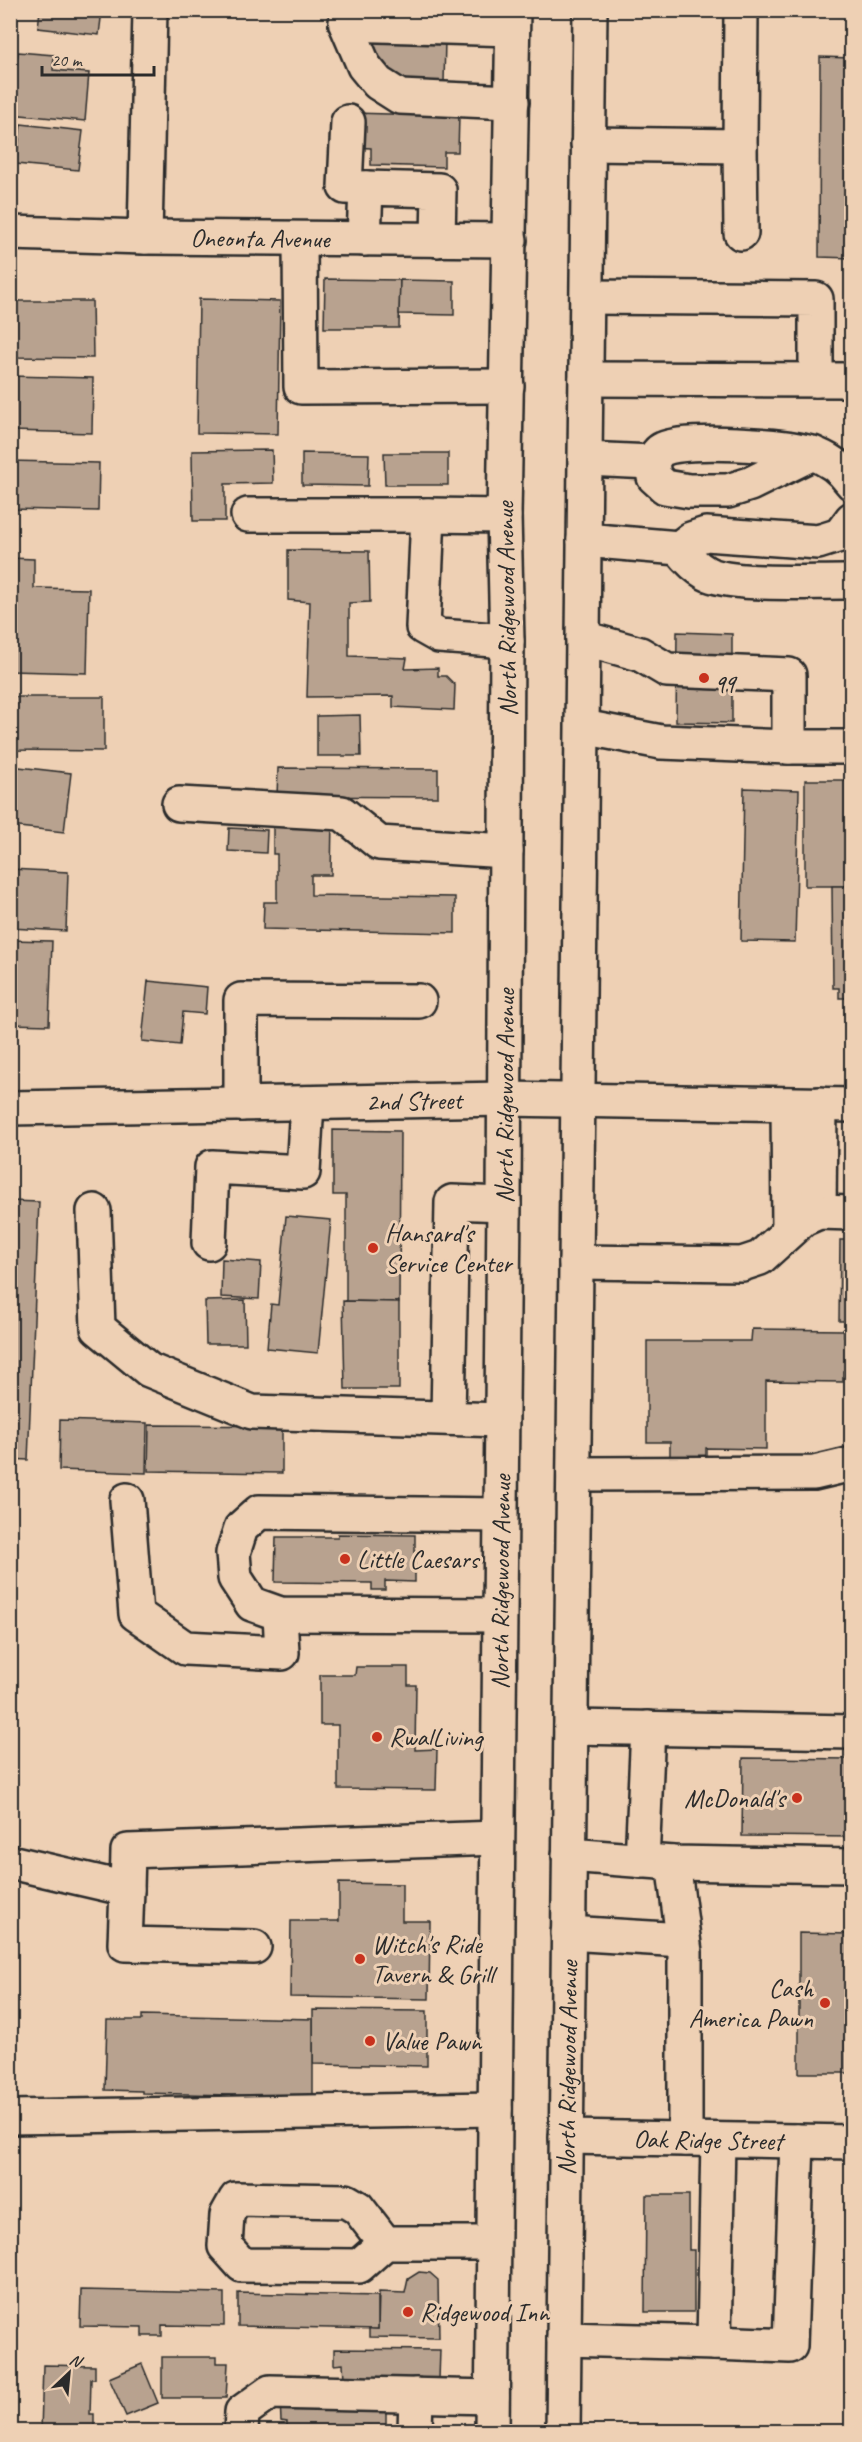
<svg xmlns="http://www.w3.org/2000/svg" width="862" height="2442" font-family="Caveat,sans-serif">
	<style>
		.building { fill: #b8a28f; stroke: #2b2b2b; stroke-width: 1.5 }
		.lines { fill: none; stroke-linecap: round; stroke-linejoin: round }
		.minor-casing { stroke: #2b2b2b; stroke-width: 38 }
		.major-casing { stroke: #2b2b2b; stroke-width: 38 }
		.minor { stroke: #eed0b4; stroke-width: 33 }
		.major { stroke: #eed0b4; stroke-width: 33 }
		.poi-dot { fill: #c8321e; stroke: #eed0b4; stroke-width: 2 }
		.labels { text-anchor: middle; stroke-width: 6; stroke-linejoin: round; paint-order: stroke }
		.street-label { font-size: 26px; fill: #2b2b2b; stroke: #eed0b4 }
		.poi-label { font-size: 26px; fill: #2b2b2b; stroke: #eed0b4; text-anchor: start }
	</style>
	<rect width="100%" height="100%" fill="#eed0b4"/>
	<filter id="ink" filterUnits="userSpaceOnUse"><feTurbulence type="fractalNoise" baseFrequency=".0167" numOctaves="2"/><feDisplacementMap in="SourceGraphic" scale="12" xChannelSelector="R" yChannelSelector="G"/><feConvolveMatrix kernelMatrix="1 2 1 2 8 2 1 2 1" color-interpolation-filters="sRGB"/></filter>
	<g filter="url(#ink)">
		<g class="building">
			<polygon points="40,10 102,10 99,35 38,28"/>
			<polygon points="367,38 445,39 444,83 382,82"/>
			<polygon points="18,52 54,55 53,70 89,73 85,121 10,114 10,88 14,88"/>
			<polygon points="820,57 852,58 852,258 819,257"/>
			<polygon points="353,113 459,116 458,152 444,152 444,167 371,165 371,148 353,147"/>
			<polygon points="21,124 83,131 78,170 16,164"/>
			<polygon points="325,279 400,280 399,328 324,328"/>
			<polygon points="400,280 454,281 454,315 399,314"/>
			<polygon points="199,299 280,301 278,434 197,433"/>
			<polygon points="10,301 92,301 93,358 10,357"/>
			<polygon points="10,376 93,378 92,433 10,431"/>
			<polygon points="272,450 273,483 225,484 225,521 193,521 192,451"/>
			<polygon points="302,453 369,454 368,486 302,485"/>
			<polygon points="384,453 448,453 448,485 385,485"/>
			<polygon points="10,461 99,463 98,511 10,509"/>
			<polygon points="288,550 369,551 370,602 349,603 349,656 407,658 405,669 438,668 438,676 446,676 455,685 454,710 393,707 393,696 307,697 310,602 288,600"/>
			<polygon points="10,558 34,559 34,588 89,589 87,673 10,671"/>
			<polygon points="677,632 732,634 732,723 676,722"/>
			<polygon points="10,697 104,697 104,751 10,750"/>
			<polygon points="360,715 361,756 317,756 317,716"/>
			<polygon points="10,766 71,773 64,832 10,826"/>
			<polygon points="278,768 438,769 438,797 277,796"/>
			<rect x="805" y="780" width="47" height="106"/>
			<polygon points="744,788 799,790 795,942 741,941"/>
			<polygon points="273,818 332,819 331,875 311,875 311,895 455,897 455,933 263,929 264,902 277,902 277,854 273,854"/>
			<polygon points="229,828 267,830 266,853 228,851"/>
			<polygon points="10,869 68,872 66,931 10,928"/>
			<polygon points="832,886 852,886 852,998 839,998 839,988 833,988"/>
			<polygon points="10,940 52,941 49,1025 10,1024"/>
			<polygon points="148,981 207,987 205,1014 183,1012 180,1045 142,1041"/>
			<polygon points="333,1130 400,1131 399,1302 346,1301 346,1195 333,1195"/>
			<polygon points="10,1201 39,1202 28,1460 10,1459"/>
			<polygon points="286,1216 331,1220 318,1353 267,1348 271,1304 278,1305"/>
			<polygon points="840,1240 852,1240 852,1321 839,1321"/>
			<polygon points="222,1259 261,1262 259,1299 221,1297"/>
			<polygon points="245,1300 246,1344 206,1344 205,1301"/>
			<polygon points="343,1301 399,1302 399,1389 345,1389"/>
			<polygon points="752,1329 844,1330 844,1337 852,1337 852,1371 843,1371 843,1382 766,1381 766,1449 706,1448 706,1464 670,1464 670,1442 647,1442 647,1341 751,1341"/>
			<polygon points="60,1420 147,1423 146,1473 59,1470"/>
			<polygon points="149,1425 282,1426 282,1473 148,1471"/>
			<polygon points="338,1534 415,1535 415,1582 385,1581 385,1590 372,1590 372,1583 275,1582 276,1537 338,1537"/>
			<polygon points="356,1667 408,1667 408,1685 416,1685 415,1750 437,1749 436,1790 338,1789 338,1725 320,1725 320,1675 355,1675"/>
			<polygon points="743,1758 852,1759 852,1837 742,1836"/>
			<polygon points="339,1883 402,1884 402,1921 430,1921 429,1999 290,1997 291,1921 339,1921"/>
			<polygon points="799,1933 852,1934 852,2073 799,2073"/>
			<polygon points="313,2010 427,2011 427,2066 313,2064"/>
			<polygon points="142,2015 313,2019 313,2097 142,2093 142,2091 105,2090 107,2020 142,2020"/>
			<polygon points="646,2195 689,2195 689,2250 694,2250 694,2312 645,2312"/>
			<polygon points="419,2272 430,2273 438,2280 439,2338 369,2337 369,2328 378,2329 379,2292 405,2293 408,2279"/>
			<polygon points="81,2290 224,2293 224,2326 162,2325 162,2336 142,2336 142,2327 80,2326"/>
			<polygon points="238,2293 378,2296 378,2329 238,2326"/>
			<polygon points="334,2349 440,2350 439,2379 344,2378 343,2364 334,2365"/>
			<polygon points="162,2357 217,2357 217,2363 228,2363 226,2398 162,2398"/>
			<polygon points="142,2364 158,2403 126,2416 109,2378"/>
			<polygon points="43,2365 95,2366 95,2379 91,2379 90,2414 94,2414 94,2432 41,2432"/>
			<polygon points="280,2399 386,2400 386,2428 368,2426 368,2432 287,2432 287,2422 281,2421"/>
		</g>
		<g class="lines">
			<g class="minor-casing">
				<g id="minor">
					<polyline points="347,10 346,24 512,29"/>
					<polyline points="346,24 364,66 378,83 400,97 512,102"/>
					<polyline points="348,122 345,187 366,188"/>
					<polyline points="588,144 740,146 741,10"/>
					<polyline points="740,146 741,233"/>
					<path id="s1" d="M 10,233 L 145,237 L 510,240"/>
					<polyline points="145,237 150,10"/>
					<polyline points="300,239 301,387 507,386"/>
					<polyline points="364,239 366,188 439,190 438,240"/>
					<polyline points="587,297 816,299 816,380"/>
					<polyline points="586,379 852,380"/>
					<path d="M 813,453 L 750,484 L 728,491 L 689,491 L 665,487 L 654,477 L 652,462 C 655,457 658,451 663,449 C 687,438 785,445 811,453 C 828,458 842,469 852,483"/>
					<polyline points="585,459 652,462"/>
					<polyline points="248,515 428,515"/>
					<polyline points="504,516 428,515 423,627 439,636 507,641"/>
					<path d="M 584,540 L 679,548 C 687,558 695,567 706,573 C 732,587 818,581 852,582"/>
					<polyline points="679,548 691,539 706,534 818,542 840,535 852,519"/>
					<polyline points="583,727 661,742 789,747 789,675 667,670 640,654 583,638"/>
					<polyline points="789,747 852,747"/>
					<polyline points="179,804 342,813 379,843 506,851"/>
					<polyline points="241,1104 241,1000 419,1001"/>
					<polyline points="788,1104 789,1231"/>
					<path id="s2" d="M 10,1108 L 504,1099 L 852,1105"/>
					<polyline points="94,1211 98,1328 149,1370 252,1412 501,1420"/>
					<polyline points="819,1212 820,1104"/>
					<polyline points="209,1243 212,1167 303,1172 307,1103"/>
					<polyline points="576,1262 742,1264 760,1258 803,1219 819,1212 852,1213"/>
					<polyline points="448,1418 452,1202 504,1204"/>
					<polyline points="574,1474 814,1473 852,1464"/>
					<polyline points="127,1500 136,1614 185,1648 282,1653 280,1614"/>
					<polyline points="499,1615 280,1614 252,1604 235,1578 233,1553 241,1528 259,1512 500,1515"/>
					<polyline points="571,1727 852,1732"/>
					<polyline points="569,1855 673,1863 852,1866"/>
					<polyline points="642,1861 648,1728"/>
					<polyline points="10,1862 127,1889 128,1851 497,1838"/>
					<polyline points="673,1863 685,1952 685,2139"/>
					<polyline points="127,1889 125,1944 254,1947"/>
					<polyline points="568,1933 683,1940"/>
					<polyline points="10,2117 495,2109"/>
					<path id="s3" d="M 566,2137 L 852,2142"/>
					<polyline points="385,2243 359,2266 242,2265 225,2246 227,2215 236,2199 346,2201 358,2208 385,2243 493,2243"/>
					<polyline points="564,2339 714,2343 718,2140"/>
					<polyline points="714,2343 790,2346 797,2141"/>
					<polyline points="241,2432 242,2412 270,2392 492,2397"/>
					<polyline points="415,2432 416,2395"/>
				</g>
			</g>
			<g class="major-casing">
				<g id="major">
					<path id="s4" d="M 492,2432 L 504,1204 L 507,641 L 504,516 L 513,10"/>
					<path id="s5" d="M 563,2432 L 590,10"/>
				</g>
			</g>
			<use href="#minor" class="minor"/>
			<use href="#major" class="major"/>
		</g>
	</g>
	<g class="poi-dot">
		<circle cx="704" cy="678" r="6"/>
		<circle cx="373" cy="1248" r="6"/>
		<circle cx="345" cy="1559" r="6"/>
		<circle cx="377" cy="1737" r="6"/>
		<circle cx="797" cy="1798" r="6"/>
		<circle cx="360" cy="1959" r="6"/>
		<circle cx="825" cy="2003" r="6"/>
		<circle cx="370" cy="2041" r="6"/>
		<circle cx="408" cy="2312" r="6"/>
	</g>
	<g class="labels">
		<g class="street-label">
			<text dy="9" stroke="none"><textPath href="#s1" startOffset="250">Oneonta Avenue</textPath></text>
			<text transform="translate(506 609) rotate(-91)" y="9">North Ridgewood Avenue</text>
			<text dy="9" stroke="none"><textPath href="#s4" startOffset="1336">North Ridgewood Avenue</textPath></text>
			<text dy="9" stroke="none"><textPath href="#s2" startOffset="404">2nd Street</textPath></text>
			<text dy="9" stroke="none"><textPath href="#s4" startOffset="850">North Ridgewood Avenue</textPath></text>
			<text dy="9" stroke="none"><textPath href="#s5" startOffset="364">North Ridgewood Avenue</textPath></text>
			<text dy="9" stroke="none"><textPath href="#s3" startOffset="142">Oak Ridge Street</textPath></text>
		</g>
		<g class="poi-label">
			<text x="716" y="687">qq</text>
			<text x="385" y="1242">Hansard's<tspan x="385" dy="30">Service Center</tspan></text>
			<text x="357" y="1568">Little Caesars</text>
			<text x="389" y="1746">RwalLiving</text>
			<text x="785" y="1807" text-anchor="end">McDonald's</text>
			<text x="372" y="1953">Witch's Ride<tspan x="372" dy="30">Tavern &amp; Grill</tspan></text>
			<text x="813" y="1997" text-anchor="end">Cash<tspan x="813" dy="30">America Pawn</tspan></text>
			<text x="382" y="2050">Value Pawn</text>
			<text x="420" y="2321">Ridgewood Inn</text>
		</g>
	</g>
	<rect width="862" height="2442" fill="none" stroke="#eed0b4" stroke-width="36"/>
	<rect x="18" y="18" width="826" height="2406" fill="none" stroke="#2b2b2b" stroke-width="2" filter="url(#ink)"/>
	<g transform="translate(69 2373) rotate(26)" stroke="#eed0b4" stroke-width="4.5" paint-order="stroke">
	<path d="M0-4.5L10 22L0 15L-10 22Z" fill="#2b2b2b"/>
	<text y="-9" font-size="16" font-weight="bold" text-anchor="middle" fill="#2b2b2b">N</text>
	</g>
	<path d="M42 66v9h112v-9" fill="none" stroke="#2b2b2b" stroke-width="3"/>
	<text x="51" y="66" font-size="18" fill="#2b2b2b" stroke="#eed0b4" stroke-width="4.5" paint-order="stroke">20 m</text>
</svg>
